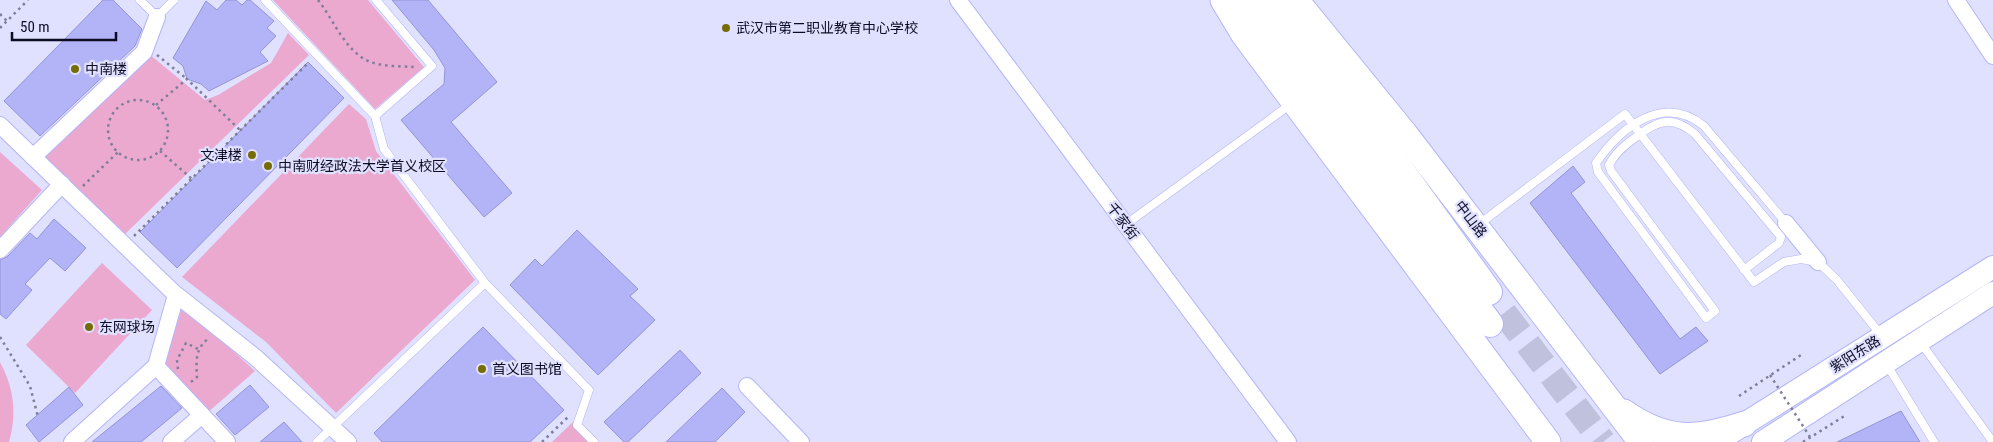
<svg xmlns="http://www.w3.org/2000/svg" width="1993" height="442" font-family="'Roboto Condensed','Noto Sans SC',sans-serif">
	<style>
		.green { fill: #eba9d0 }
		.building { fill: #b3b4f8; stroke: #9494d6 }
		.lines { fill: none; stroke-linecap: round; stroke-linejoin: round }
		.trunk-tunnel { stroke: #c0c1dd; stroke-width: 26; stroke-dasharray: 26 13; stroke-linecap: butt }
		.service-casing { stroke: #b4b5f9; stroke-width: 9 }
		.minor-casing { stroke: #b4b5f9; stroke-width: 18 }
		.secondary-casing { stroke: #b4b5f9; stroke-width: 24 }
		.primary-casing { stroke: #b4b5f9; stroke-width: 27 }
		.trunk-casing { stroke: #b4b5f9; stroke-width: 28 }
		.path { stroke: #7f7e99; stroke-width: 2.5; stroke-dasharray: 2.5 4; stroke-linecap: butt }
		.service { stroke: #fff; stroke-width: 8 }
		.minor { stroke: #fff; stroke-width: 16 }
		.secondary { stroke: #fff; stroke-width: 22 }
		.primary { stroke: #fff; stroke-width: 25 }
		.trunk { stroke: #fff; stroke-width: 26 }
		.path-bridge { stroke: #7f7e99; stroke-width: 2.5; stroke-dasharray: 2.5 4; stroke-linecap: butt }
		.poi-dot { fill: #766c06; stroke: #e0e1fe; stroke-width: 2 }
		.labels { text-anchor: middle; stroke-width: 4.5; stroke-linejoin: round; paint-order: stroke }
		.poi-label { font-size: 14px; fill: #0d0b23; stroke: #e0e1fe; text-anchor: start }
		.street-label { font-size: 14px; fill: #0d0b23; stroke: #e0e1fe }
	</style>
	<rect width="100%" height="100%" fill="#e0e1fe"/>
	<g class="green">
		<polygon points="273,0 368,0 424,67 375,109"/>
		<polygon points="288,33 309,55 121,238 38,157 149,54 205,100 218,95 271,63"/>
		<polygon points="349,104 366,119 376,151 475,280 336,413 266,342 182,277"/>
		<polygon points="0,152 42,190 0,237"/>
		<polygon points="102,263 152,310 75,393 26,345"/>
		<polygon points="183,305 255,371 206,414 167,369 165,361"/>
		<path d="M 0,362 C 14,388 17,414 9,442 L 0,442 Z"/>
		<polygon points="573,422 592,442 552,442"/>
	</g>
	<g class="building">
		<polygon points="103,0 113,0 142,29 135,46 40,136 4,101"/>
		<polygon points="226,0 236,0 242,5 247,0 250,0 274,21 267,28 276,36 260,52 268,61 209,91 201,84 187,79 183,66 173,58 206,1 217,10"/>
		<polygon points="392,0 428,0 497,82 451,122 512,193 484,217 401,120 444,84 445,68 434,50"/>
		<polygon points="308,62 344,98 177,268 140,232"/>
		<polygon points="1573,166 1585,182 1571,193 1680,339 1696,327 1708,341 1660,374 1530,203"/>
		<polygon points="54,219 86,248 65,271 50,258 25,284 32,290 6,319 0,314 0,260 7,257 30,233 37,239"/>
		<polygon points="577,230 638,289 630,296 655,320 598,375 510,285 535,259 542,266"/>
		<polygon points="483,327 564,410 530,442 382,442 374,433"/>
		<polygon points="680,350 701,373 628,442 624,442 604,422"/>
		<polygon points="250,385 269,407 235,435 216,414"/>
		<polygon points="161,386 182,408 141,442 92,442"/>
		<polygon points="69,387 83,405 39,442 26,425"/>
		<polygon points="722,388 745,412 715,442 666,442"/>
		<polygon points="1901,411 1920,442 1837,442"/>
		<polygon points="284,422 302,442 260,442"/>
	</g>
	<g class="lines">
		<polyline class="trunk-tunnel" points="1504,313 1603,442"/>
		<g class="service-casing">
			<g id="service">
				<polyline points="140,0 157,17 174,0"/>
				<polyline points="265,0 375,116 384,149 485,283 589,390 577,425 594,442"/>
				<polyline points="375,116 432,66 376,0"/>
				<polyline points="1125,225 1291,104"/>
				<polyline points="1478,225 1625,114 1754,282 1784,262 1801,259 1818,262 1837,280 1881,335"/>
				<path d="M 1744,270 L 1779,243 L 1781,237 L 1695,134 C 1672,115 1658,120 1636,137 C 1625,145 1615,153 1609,165 L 1611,171 L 1715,311 L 1706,318 L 1598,172 L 1596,163 C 1621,127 1663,93 1704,126 L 1786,223"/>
				<polyline points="1921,343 1993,442"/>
				<polyline points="1887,365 1934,442"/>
				<polyline points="317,442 485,283"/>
			</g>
		</g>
		<g class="minor-casing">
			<g id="minor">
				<polyline points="958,0 1288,442"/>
				<polyline points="1956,0 1993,56"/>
				<polyline points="0,125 173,292 255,357 348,442"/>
				<polyline points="33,157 144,52 157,17"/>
				<polyline points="1786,223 1818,262"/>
				<polyline points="0,250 62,184"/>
				<polyline points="176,295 156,366 227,442"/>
				<polyline points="747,386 801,442"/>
				<polyline points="72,442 156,366"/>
				<polyline points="171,442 202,415"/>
			</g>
		</g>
		<g class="secondary-casing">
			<g id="secondary">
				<polyline points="1730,433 1993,267"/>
				<polyline points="1763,442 1993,293"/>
			</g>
		</g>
		<g class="primary-casing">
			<g id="primary">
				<polyline points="1223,0 1244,35 1548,442"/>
				<polyline points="1296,0 1406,135 1641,442"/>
				<path d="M 1624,412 C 1667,442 1696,440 1744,424"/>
			</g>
		</g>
		<g class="trunk-casing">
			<g id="trunk">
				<polyline points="1248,0 1490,324"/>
				<polyline points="1275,0 1305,37 1489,292"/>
			</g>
		</g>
		<g class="path">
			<path d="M 318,0 C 333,19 343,46 364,59 C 378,67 399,66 414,67"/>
			<polyline points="0,14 7,21"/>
			<polyline points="0,28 28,0"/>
			<polyline points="157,55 187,79"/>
			<circle cx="138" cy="130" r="30"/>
			<polyline points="156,105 187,79 240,130"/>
			<polyline points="160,151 192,179"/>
			<polyline points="83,186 118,152"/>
			<polyline points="134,236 309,62"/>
			<polyline points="0,337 30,386 38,417"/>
			<polyline points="178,369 177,360 186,343 198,349"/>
			<path d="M 191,382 L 197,377 C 196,360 195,349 209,338"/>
			<polyline points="1739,396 1804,353"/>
			<polyline points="542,442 568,417"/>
			<polyline points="1803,442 1846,415"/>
		</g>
		<use href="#service" class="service"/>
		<use href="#minor" class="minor"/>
		<use href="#secondary" class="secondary"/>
		<use href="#primary" class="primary"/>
		<use href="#trunk" class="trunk"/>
		<polyline class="path-bridge" points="1770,375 1810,437"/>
	</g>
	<g class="poi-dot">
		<circle cx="726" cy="28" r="5"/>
		<circle cx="75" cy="69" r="5"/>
		<circle cx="252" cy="155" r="5"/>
		<circle cx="268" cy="166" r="5"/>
		<circle cx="89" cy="327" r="5"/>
		<circle cx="482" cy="369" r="5"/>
	</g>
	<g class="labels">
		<g class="poi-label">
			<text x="736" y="33">武汉市第二职业教育中心学校</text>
			<text x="85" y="74">中南楼</text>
			<text x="242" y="160" text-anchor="end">文津楼</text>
			<text x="278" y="171">中南财经政法大学首义校区</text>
			<text x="99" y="332">东网球场</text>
			<text x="492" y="374">首义图书馆</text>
		</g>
		<g class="street-label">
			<text transform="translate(1471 219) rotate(52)" y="5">中山路</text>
			<text transform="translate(1123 221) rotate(53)" y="5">千家街</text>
			<text transform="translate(1855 354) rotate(-32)" y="5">紫阳东路</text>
		</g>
	</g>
	<path d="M12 32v8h104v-8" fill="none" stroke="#0d0b23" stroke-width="2.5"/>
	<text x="20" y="32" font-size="15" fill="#0d0b23" stroke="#e0e1fe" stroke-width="4" paint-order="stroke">50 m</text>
</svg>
